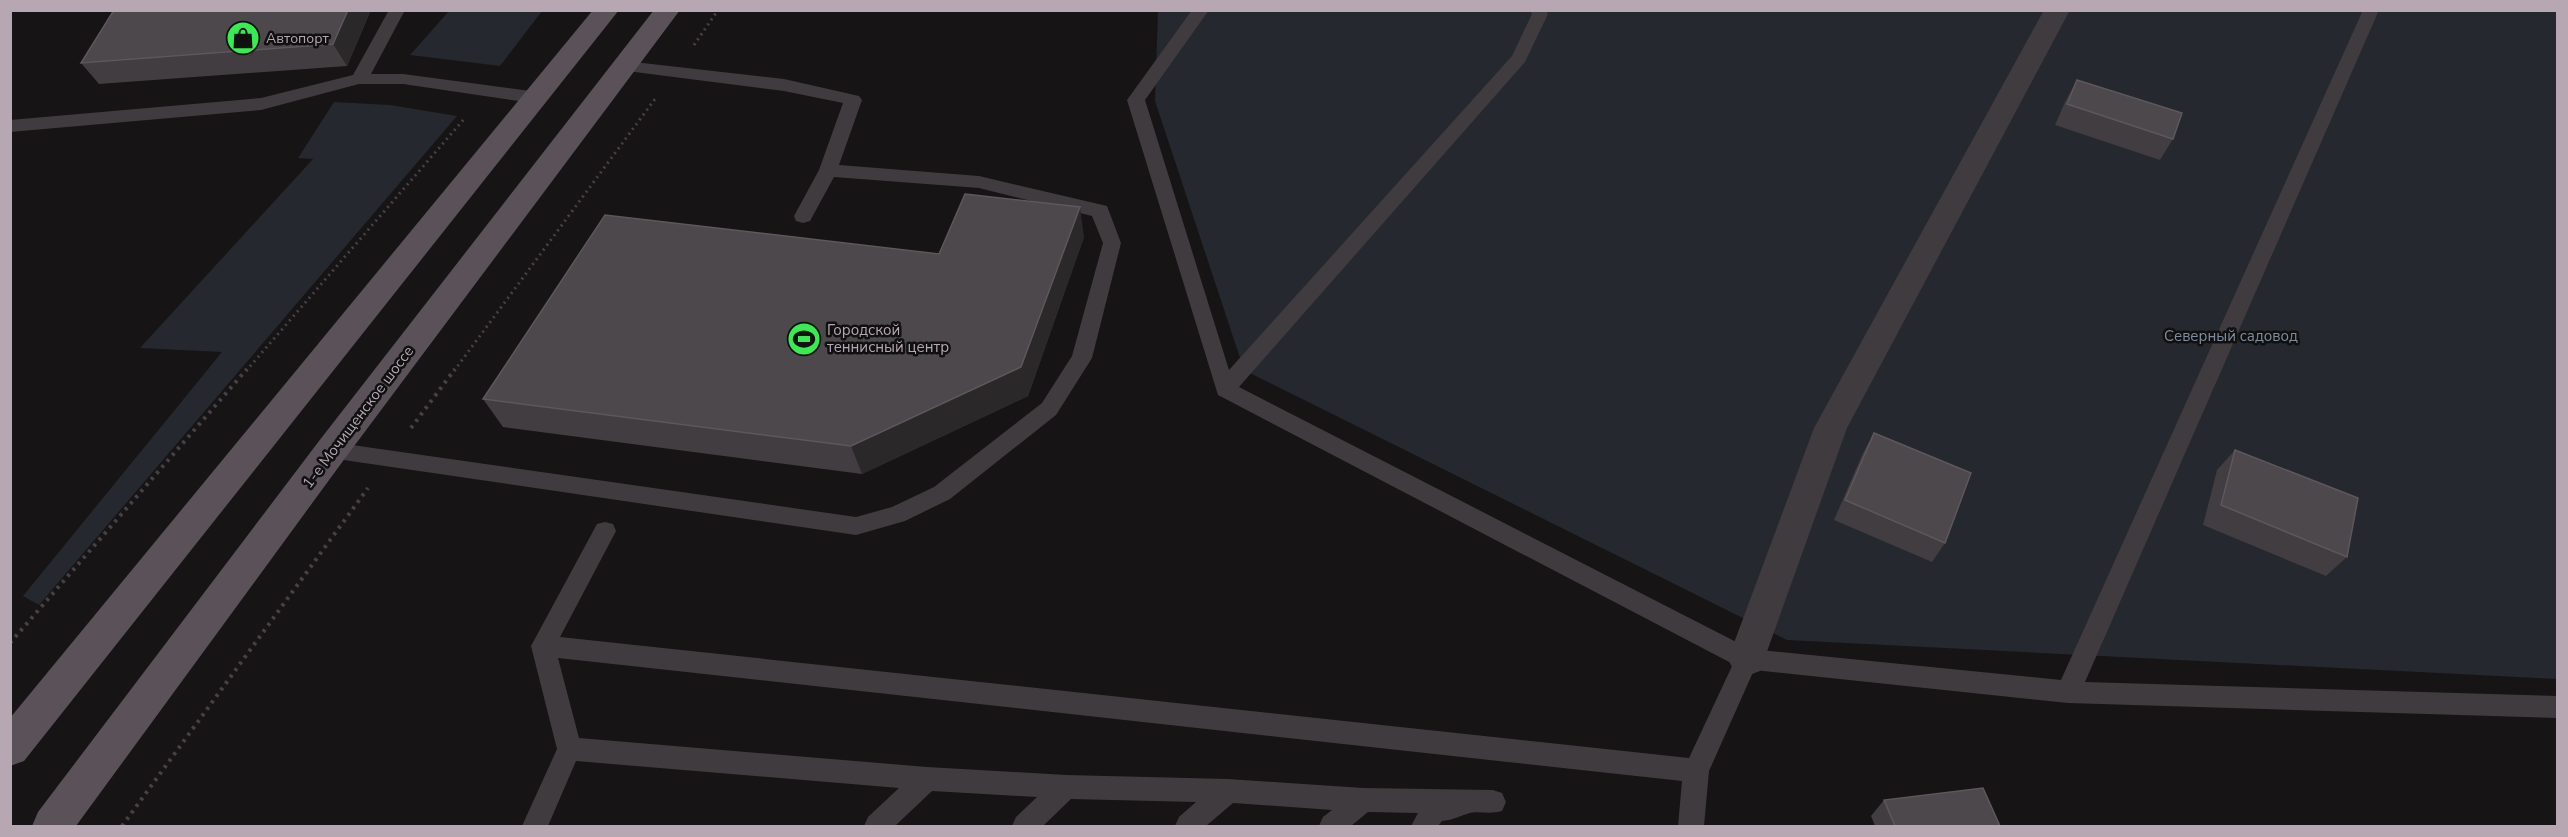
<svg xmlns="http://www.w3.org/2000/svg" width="2568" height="837" font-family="'Nunito Sans',sans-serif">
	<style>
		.green { fill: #25282e }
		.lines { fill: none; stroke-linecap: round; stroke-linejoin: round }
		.path-far1 { stroke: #474046; stroke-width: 3; stroke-dasharray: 2 4; stroke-linecap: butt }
		.path { stroke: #474046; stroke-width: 4; stroke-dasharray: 3 5; stroke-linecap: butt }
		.service { fill: #403b3e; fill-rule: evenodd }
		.minor { fill: #403b3e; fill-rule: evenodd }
		.primary { fill: #5a5258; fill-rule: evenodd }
		.wall { fill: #413d40 }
		.shaded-wall { fill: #2a2829 }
		.building { fill: #4d484c; stroke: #5e575c; stroke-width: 1.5 }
		.labels { text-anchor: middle; stroke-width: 5; stroke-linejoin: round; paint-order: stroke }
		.far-poi-label { font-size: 14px; fill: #b6a7b3; stroke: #111010; text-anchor: start }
		.poi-label { font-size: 15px; fill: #b6a7b3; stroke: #111010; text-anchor: start }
		.park-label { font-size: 15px; fill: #7e8ea0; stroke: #111010 }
		.street-label { font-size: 15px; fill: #b6a7b3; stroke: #111010 }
	</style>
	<rect width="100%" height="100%" fill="#161415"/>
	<g class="green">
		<polygon points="449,11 449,10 542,11 500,66 410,55"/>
		<polygon points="1158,11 2557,11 2557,679 1787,640 1244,370 1155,101"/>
		<polygon points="334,102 390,105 457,116 39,605 23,596 222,352 140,348 313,159 298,158"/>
	</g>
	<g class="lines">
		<g class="path-far1">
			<polyline points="694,45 718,10"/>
			<polyline points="246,371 465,118"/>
			<polyline points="454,371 655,99"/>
		</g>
		<g class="path">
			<polyline points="411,428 455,369"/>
			<polyline points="10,643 247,369"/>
			<polyline points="122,826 368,488"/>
		</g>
		<g class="service">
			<polygon points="389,10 405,10 371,74 403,74 538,92 544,94 547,98 544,102 538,104 403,84 359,84 261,110 10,132 10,120 261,98 353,75"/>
			<path d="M 1192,10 L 1209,10 L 1145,100 L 1229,370 L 1512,56 L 1532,14 L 1530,10 L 1546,10 L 1548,14 L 1525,62 L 1239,387 L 1750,649 L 2061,680 L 2363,10 L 2379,10 L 2085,682 L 2558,696 L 2558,718 L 2068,703 L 1754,670 L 1709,771 L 1704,826 L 1678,826 L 1682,781 L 558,658 L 579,738 L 927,767 L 1066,775 L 1228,779 L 1363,788 L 1493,790 L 1502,793 L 1506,802 L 1502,811 C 1490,815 1477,810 1467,814 C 1458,817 1452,820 1442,821 L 1438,826 L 1411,826 L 1418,813 L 1368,812 L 1351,826 L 1319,826 L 1323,817 L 1332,810 L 1233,803 L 1206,826 L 1175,826 L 1179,817 L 1196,802 L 1071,799 L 1043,826 L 1012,826 L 1016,817 L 1037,797 L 932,791 L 895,826 L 864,826 L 868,817 L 899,788 L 576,761 L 548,826 L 522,826 L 557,749 L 531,646 L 597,524 L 605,522 L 613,524 L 616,531 L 560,637 L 1689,758 L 1733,664 L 1218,395 L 1127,100 Z"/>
			<polygon points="625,61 784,79 859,96 862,100 839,165 979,176 1107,206 1121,243 1092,358 1056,415 950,499 905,521 856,535 323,457 320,451 323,445 331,442 856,517 892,507 934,487 1042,403 1072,356 1103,243 1092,216 979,188 834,177 810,221 803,223 796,221 794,216 819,170 843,103 784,91 619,70 617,66 619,62"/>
		</g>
		<polygon class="minor" points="2044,10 2070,10 1847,428 1760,671 1747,676 1734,671 1728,659 1814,428"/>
		<g class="primary">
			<polygon points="593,10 619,10 24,761 10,766 10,718"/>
			<polygon points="654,10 680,10 343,461 76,826 32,826 38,812 319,441"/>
		</g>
	</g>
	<g class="wall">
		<polygon points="371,10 347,66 99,84 81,63"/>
		<polygon points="2077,80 2173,139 2160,160 2055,125 2065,102"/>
		<polygon points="1084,237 1028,396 862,474 503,427 483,399 939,254"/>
		<polygon points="1874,433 1945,543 1932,562 1834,520 1863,453"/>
		<polygon points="2235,450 2347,557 2326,576 2203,525 2217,470"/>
		<polygon points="1884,800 2000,826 1875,826 1871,816"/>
	</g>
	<g class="shaded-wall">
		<polygon points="348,10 371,10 347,66 333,44"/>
		<polygon points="1080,207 1084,237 1028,396 862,474 851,446"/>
	</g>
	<g class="building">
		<polygon points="114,10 348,10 333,44 81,63"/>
		<polygon points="2077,80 2182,113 2173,139 2067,104"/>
		<polygon points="965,194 1080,207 1021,367 851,446 483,399 605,215 939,254"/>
		<polygon points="1874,433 1971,473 1945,543 1845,500"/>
		<polygon points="2235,450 2358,498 2347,557 2221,505"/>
		<polygon points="1983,788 2000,826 1895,826 1884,800"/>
	</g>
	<defs>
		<g id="shop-disc" transform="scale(1.725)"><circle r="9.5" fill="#38eb52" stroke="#111010"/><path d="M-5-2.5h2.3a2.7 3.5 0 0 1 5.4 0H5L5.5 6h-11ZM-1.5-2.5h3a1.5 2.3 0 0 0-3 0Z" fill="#111"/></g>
		<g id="stadium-disc" transform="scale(1.725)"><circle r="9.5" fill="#38eb52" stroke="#111010"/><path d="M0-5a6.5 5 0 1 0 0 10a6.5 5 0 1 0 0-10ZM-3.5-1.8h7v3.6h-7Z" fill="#111"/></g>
	</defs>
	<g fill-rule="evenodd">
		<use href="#shop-disc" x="243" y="38"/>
		<use href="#stadium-disc" x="804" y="339"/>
	</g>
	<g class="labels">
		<g class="far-poi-label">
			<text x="266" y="43">Автопорт</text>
		</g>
		<g class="poi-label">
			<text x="827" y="335">Городской<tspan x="827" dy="17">теннисный центр</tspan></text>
		</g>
		<g class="park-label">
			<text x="2231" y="341">Северный садовод</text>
		</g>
		<g class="street-label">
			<text transform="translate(358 417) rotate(-53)" y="5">1-е Мочищенское шоссе</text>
		</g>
	</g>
	<rect width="2568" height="837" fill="none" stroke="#b6a7b3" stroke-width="24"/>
</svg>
